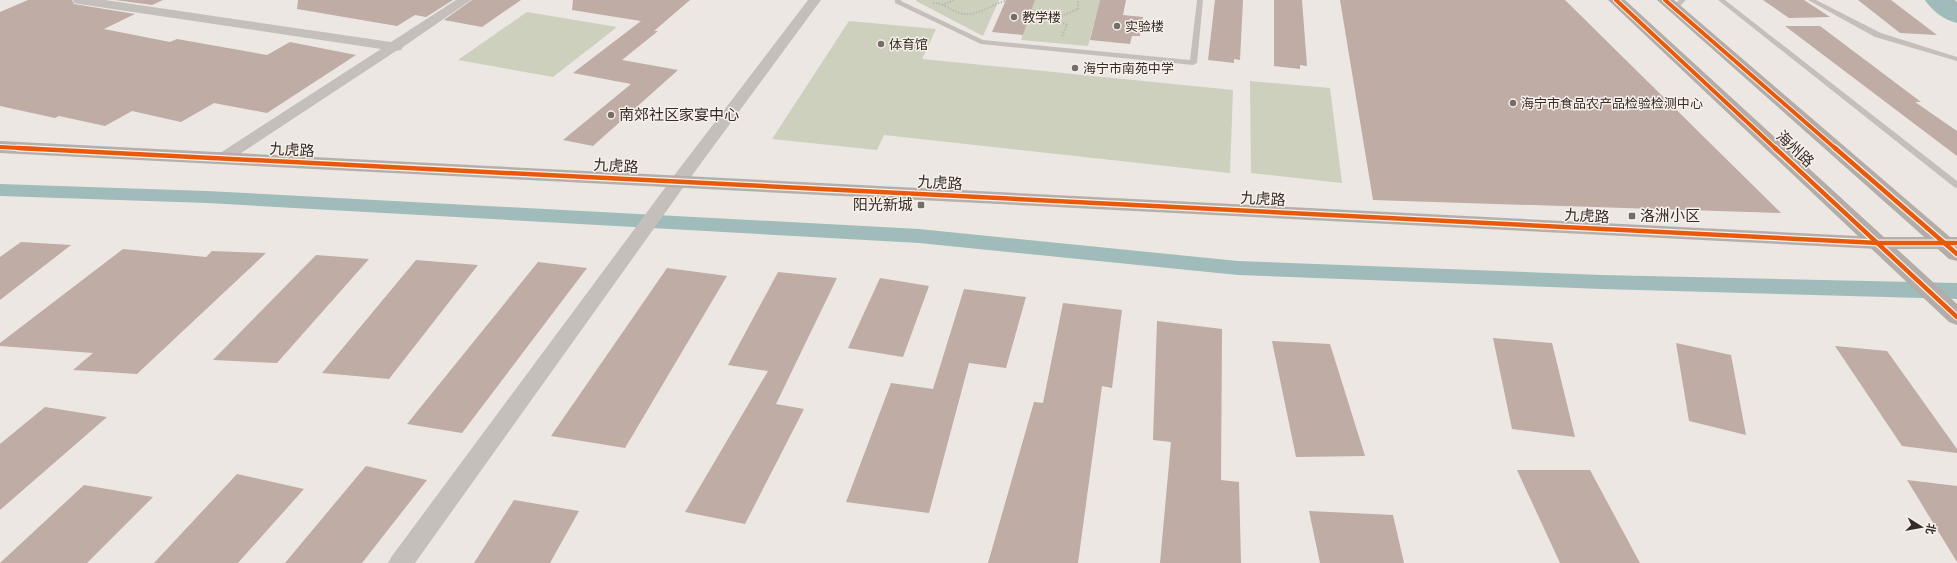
<svg xmlns="http://www.w3.org/2000/svg" width="1957" height="563" font-family="Karla,'Noto Sans SC',sans-serif">
	<style>
		.green { fill: #cdd0bd }
		.lines { fill: none; stroke-linecap: round; stroke-linejoin: round }
		.canal { fill: #a0bcba; fill-rule: evenodd }
		.river { fill: #a0bcba; fill-rule: evenodd }
		.building { fill: #beaca5 }
		.path { stroke: #bdb7b3; stroke-width: 2; stroke-dasharray: 1.5 1.5; stroke-linecap: butt }
		.lane { fill: #c4bfbb; fill-rule: evenodd }
		.street { fill: #c4bfbb; fill-rule: evenodd }
		.secondary { fill: #b5afab; fill-rule: evenodd }
		.primary { fill: #b3adaa; fill-rule: evenodd }
		.cycleway-far1-casing { stroke: #f8f1ea; stroke-width: 6 }
		.cycleway-casing { stroke: #f8f1ea; stroke-width: 7 }
		.cycleway-far1 { stroke: #e8590c; stroke-width: 4 }
		.cycleway { stroke: #e8590c; stroke-width: 4.5 }
		.poi-dot { fill: #756d6a; stroke: #f8f1ea; stroke-width: 1.5 }
		.labels { text-anchor: middle; stroke-width: 3; stroke-linejoin: round; paint-order: stroke }
		.far-poi-label { font-size: 13px; fill: #352c29; stroke: #f8f1ea; text-anchor: start }
		.poi-label { font-size: 15px; fill: #352c29; stroke: #f8f1ea; text-anchor: start }
		.street-label { font-size: 15px; fill: #352c29; stroke: #f8f1ea }
	</style>
	<rect width="100%" height="100%" fill="#ece7e2"/>
	<g class="green">
		<polygon points="917,0 999,0 983,36 916,1"/>
		<polygon points="1035,0 1100,0 1088,46 1021,40"/>
		<polygon points="527,12 617,27 553,77 458,60"/>
		<polygon points="849,21 936,29 922,59 1233,90 1230,173 884,135 877,150 772,139"/>
		<polygon points="1250,81 1330,88 1342,183 1251,173"/>
	</g>
	<g class="lines">
		<polygon class="canal" points="0,184 207,191 919,229 1238,261 1602,275 1957,283 1957,299 1602,289 1238,275 919,243 207,203 0,196"/>
		<path class="river" d="M 1925,0 L 1955,0 L 1957,2 L 1957,23 C 1944,20 1932,11 1925,0 Z"/>
	</g>
	<g class="building">
		<polygon points="28,0 72,0 74,4 135,14 104,29 170,42 177,39 267,55 290,42 356,55 267,113 214,103 181,122 132,111 105,126 59,116 55,118 0,106 0,12"/>
		<polygon points="115,0 163,0 152,5"/>
		<polygon points="298,0 453,0 426,17 415,15 397,26 297,9"/>
		<polygon points="472,0 521,0 482,27 444,20"/>
		<polygon points="573,0 690,0 654,31 658,31 622,60 678,70 593,146 563,140 631,84 573,73 641,21 572,10"/>
		<polygon points="1006,0 1035,0 1023,35 992,32"/>
		<polygon points="1100,0 1126,0 1123,15 1143,17 1140,36 1132,36 1130,44 1090,40"/>
		<polygon points="1215,0 1243,0 1240,60 1234,59 1234,63 1208,60"/>
		<polygon points="1274,0 1302,0 1307,66 1300,65 1300,69 1274,66"/>
		<polygon points="1340,0 1565,0 1781,213 1373,200"/>
		<polygon points="1763,0 1804,0 1830,17 1789,18"/>
		<polygon points="1858,0 1891,0 1937,35 1900,33"/>
		<polygon points="1785,26 1820,26 1921,102 1915,102 1957,131 1957,156"/>
		<polygon points="21,242 71,245 0,300 0,257"/>
		<polygon points="123,249 206,257 212,251 266,253 137,374 73,370 93,353 0,346 0,343"/>
		<polygon points="316,255 369,259 277,363 213,360"/>
		<polygon points="416,260 478,265 389,379 322,373"/>
		<polygon points="538,262 587,268 462,433 407,424"/>
		<polygon points="667,268 727,276 625,448 551,436"/>
		<polygon points="778,272 837,278 776,404 804,409 745,524 685,512 768,371 728,365"/>
		<polygon points="880,278 929,286 903,357 848,348"/>
		<polygon points="964,289 1026,297 1006,368 969,363 929,513 846,502 891,383 933,389"/>
		<polygon points="1063,303 1122,310 1112,388 1102,386 1078,563 988,563 1034,402 1043,403"/>
		<polygon points="1157,321 1222,329 1221,480 1239,482 1241,563 1160,563 1171,442 1153,440"/>
		<polygon points="1493,338 1552,343 1575,437 1512,429"/>
		<polygon points="1272,341 1330,344 1365,456 1296,457"/>
		<polygon points="1676,343 1731,355 1746,435 1689,421"/>
		<polygon points="1835,346 1887,351 1957,449 1957,453 1902,446"/>
		<polygon points="45,407 107,417 0,510 0,444"/>
		<polygon points="366,466 427,480 362,563 285,563"/>
		<polygon points="1517,470 1590,470 1640,563 1560,563"/>
		<polygon points="237,474 304,489 238,563 154,563"/>
		<polygon points="1907,480 1957,486 1957,562"/>
		<polygon points="84,485 153,497 87,563 0,563"/>
		<polygon points="514,500 579,511 550,563 474,563"/>
		<polygon points="1309,511 1393,515 1404,563 1320,563"/>
	</g>
	<g class="lines">
		<g class="path">
			<path d="M 933,3 C 943,3 950,10 960,13 C 975,18 990,5 1005,1"/>
			<polyline points="944,4 955,0"/>
			<polyline points="1062,36 1067,25 1057,20 1057,18 1078,9 1078,0"/>
		</g>
		<g class="lane">
			<polygon points="895,0 901,0 901,1 983,40 1190,60 1197,0 1203,0 1197,63 1193,65 981,44 895,3"/>
			<polygon points="1679,0 1686,0 1677,9 1673,9 1673,7"/>
			<polygon points="1718,0 1725,0 1957,181 1957,188 1954,187"/>
			<polygon points="1808,0 1816,0 1881,33 1957,57 1957,61 1875,37"/>
		</g>
		<g class="street">
			<polygon points="73,0 105,0 391,42 456,0 471,0 403,47 401,50 396,51 229,161 223,163 217,161 215,158 217,155 381,49 79,4 74,3"/>
			<polygon points="808,0 821,0 685,185 415,563 388,563 392,556 673,177"/>
		</g>
		<polygon class="secondary" points="0,141 1878,237 1957,237 1957,249 1878,249 0,153"/>
		<g class="primary">
			<polygon points="1608,0 1625,0 1957,304 1957,325 1949,322"/>
			<polygon points="1657,0 1674,0 1957,243 1957,261 1949,259"/>
		</g>
		<g class="cycleway-far1-casing">
			<g id="cycleway-far1">
				<polyline points="1616,0 1776,149"/>
				<polyline points="1665,0 1836,149"/>
				<polyline points="0,147 38,149"/>
			</g>
		</g>
		<g class="cycleway-casing">
			<g id="cycleway">
				<polyline points="18,148 1878,243 1957,243"/>
				<polyline points="1775,148 1957,317"/>
				<polyline points="1835,148 1957,254"/>
			</g>
		</g>
		<use href="#cycleway-far1" class="cycleway-far1"/>
		<use href="#cycleway" class="cycleway"/>
	</g>
	<g class="poi-dot">
		<circle cx="1014" cy="17" r="4"/>
		<circle cx="1117" cy="26" r="4"/>
		<circle cx="881" cy="44" r="4"/>
		<circle cx="1075" cy="68" r="4"/>
		<circle cx="1513" cy="103" r="4"/>
		<circle cx="611" cy="115" r="4"/>
		<rect x="917" y="201" width="8" height="8" rx="2"/>
		<rect x="1628" y="212" width="8" height="8" rx="2"/>
	</g>
	<g class="labels">
		<g class="far-poi-label">
			<text x="1022" y="22">教学楼</text>
			<text x="1125" y="31">实验楼</text>
			<text x="889" y="49">体育馆</text>
			<text x="1083" y="73">海宁市南苑中学</text>
			<text x="1521" y="108">海宁市食品农产品检验检测中心</text>
		</g>
		<g class="poi-label">
			<text x="619" y="120">南郊社区家宴中心</text>
			<text x="913" y="210" text-anchor="end">阳光新城</text>
			<text x="1640" y="221">洛洲小区</text>
		</g>
		<g class="street-label">
			<text transform="translate(1795 149) rotate(43)" y="5">海州路</text>
			<text transform="translate(292 150) rotate(3)" y="5">九虎路</text>
			<text transform="translate(616 166) rotate(3)" y="5">九虎路</text>
			<text transform="translate(940 183) rotate(3)" y="5">九虎路</text>
			<text transform="translate(1263 199) rotate(3)" y="5">九虎路</text>
			<text transform="translate(1587 216) rotate(3)" y="5">九虎路</text>
		</g>
	</g>
	<g transform="translate(1921 527) rotate(101)" stroke="#f8f1ea" stroke-width="3" paint-order="stroke">
	<path d="M0-3L7 15L0 10L-7 15Z" fill="#352c29"/>
	<text y="-6" font-size="11" font-weight="bold" text-anchor="middle" fill="#352c29">北</text>
	</g>
</svg>
